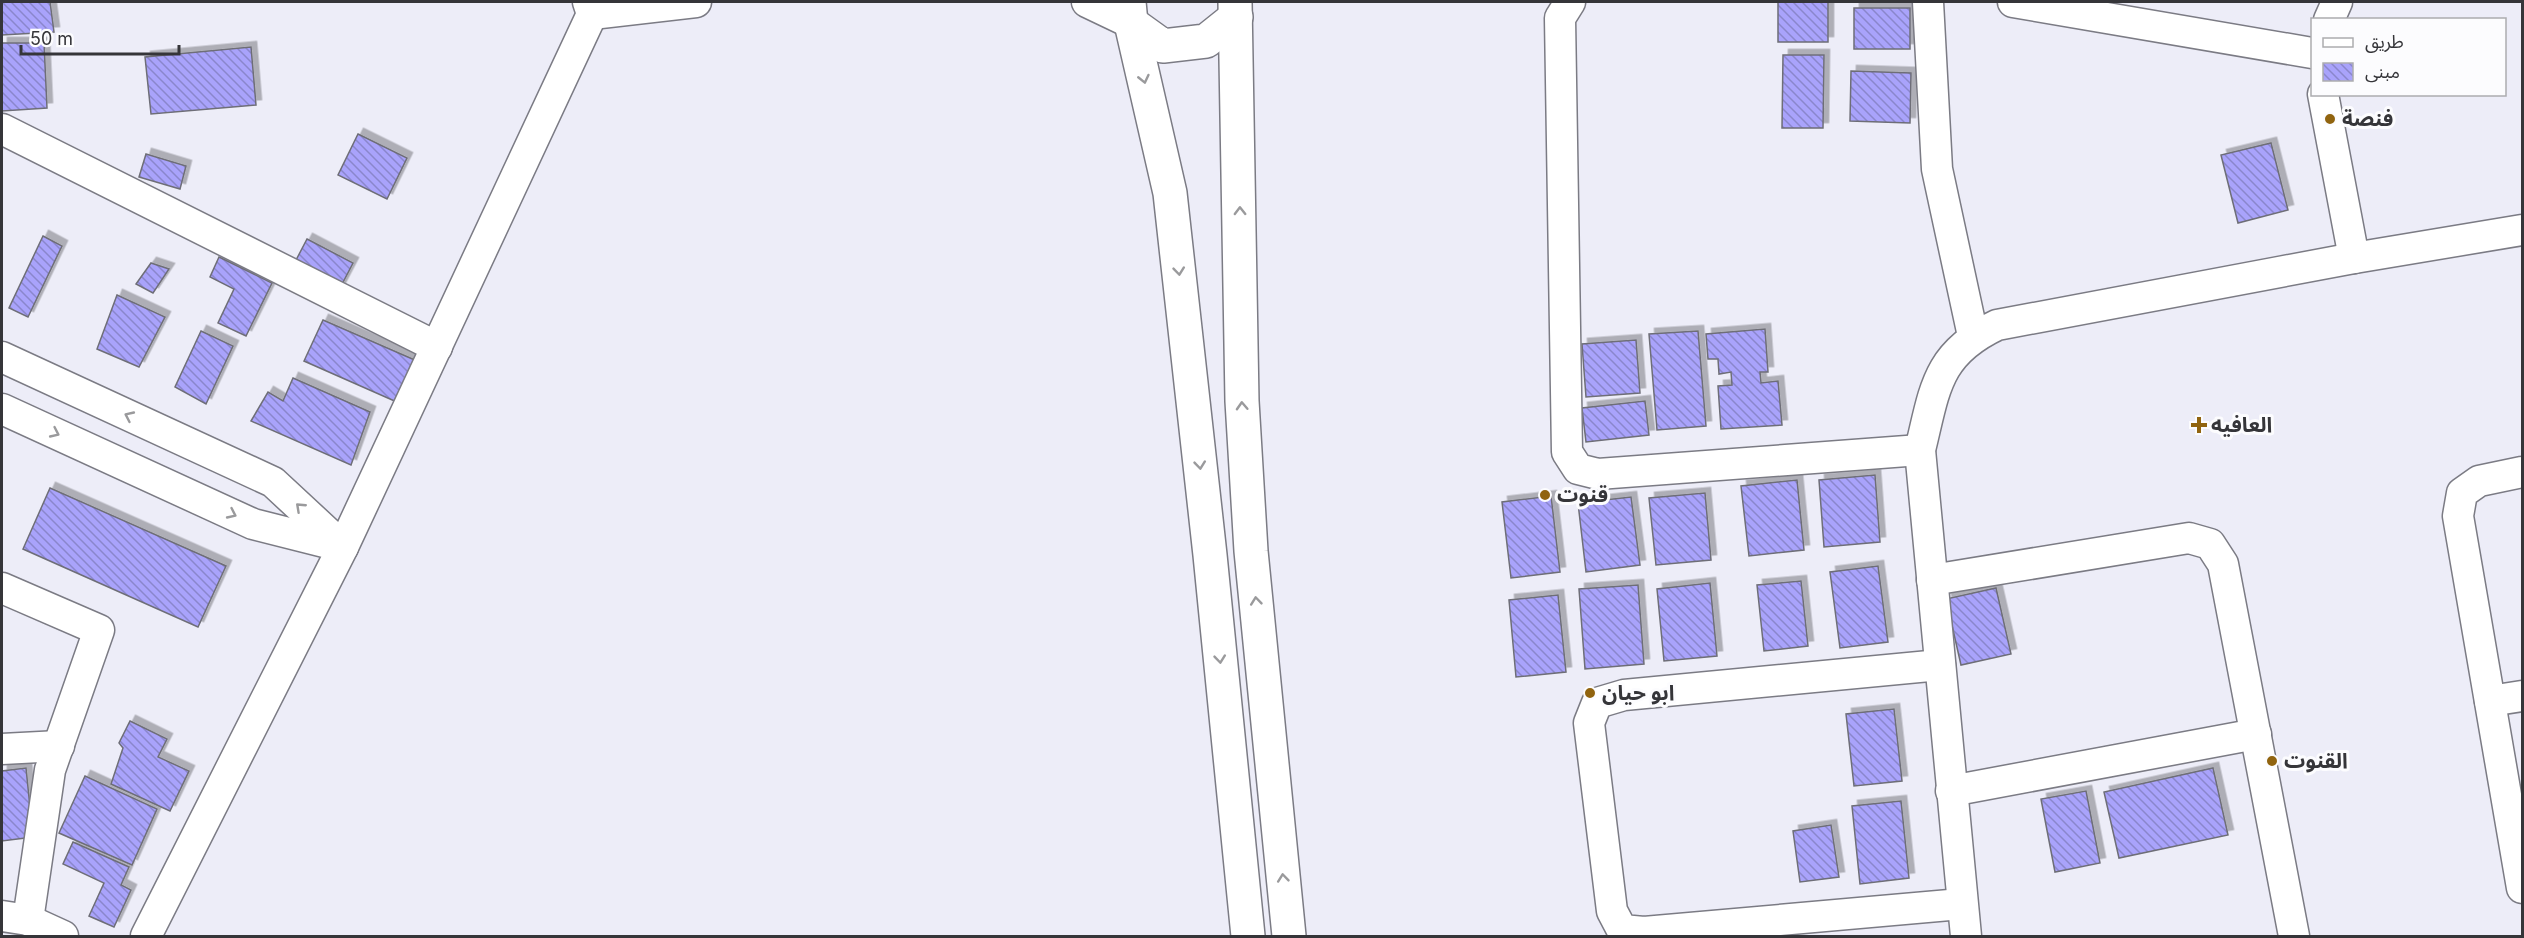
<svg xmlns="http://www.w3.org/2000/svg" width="2524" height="938" font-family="Inter,'Noto Sans Arabic',sans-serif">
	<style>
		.building { fill: url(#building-back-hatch); stroke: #6e6e77; stroke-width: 1.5; filter: url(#shadow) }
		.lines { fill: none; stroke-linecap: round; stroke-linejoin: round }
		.minor-casing { stroke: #7b7b84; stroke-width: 33 }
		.major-casing { stroke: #7b7b84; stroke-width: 36 }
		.minor { stroke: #fff; stroke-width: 30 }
		.major { stroke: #fff; stroke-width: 33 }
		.oneway { stroke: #9a9a9c }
		.poi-dot { fill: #91640f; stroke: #fcfcfe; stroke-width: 2 }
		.labels { text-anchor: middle; stroke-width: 6; stroke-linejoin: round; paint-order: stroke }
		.poi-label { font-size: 21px; font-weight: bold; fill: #353539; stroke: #fcfcfe; text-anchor: start }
	</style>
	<defs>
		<pattern id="building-back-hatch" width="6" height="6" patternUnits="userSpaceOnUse" patternTransform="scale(1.5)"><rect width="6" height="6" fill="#a9a3fb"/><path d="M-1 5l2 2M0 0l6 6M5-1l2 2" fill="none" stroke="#8a86cc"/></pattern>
		<filter id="shadow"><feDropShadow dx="5.5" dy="-5.5" stdDeviation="0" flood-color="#0004"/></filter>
	</defs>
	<rect width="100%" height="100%" fill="#ededf8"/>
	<g class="building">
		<polygon points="2,2 50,2 54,32 2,35"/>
		<rect x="1778" y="2" width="50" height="40"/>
		<rect x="1854" y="8" width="56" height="41"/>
		<polygon points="2,43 44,43 47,108 2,111"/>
		<polygon points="251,47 256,105 151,114 145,57"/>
		<polygon points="1783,55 1824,55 1823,128 1782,128"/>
		<polygon points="1851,71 1911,73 1910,123 1850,121"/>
		<polygon points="358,134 407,158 387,199 338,175"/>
		<polygon points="2271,143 2288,210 2238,223 2221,155"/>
		<polygon points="146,154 186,166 180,189 139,177"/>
		<polygon points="43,236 62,246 28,317 9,308"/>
		<polygon points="307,239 353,263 340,288 294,264"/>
		<polygon points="219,257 272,283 246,336 218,323 234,289 210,277"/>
		<polygon points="151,263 169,269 153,293 136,284"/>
		<polygon points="117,295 165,317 139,367 97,349"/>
		<polygon points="323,320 417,361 399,403 304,361"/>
		<polygon points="1765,329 1768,372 1760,372 1761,383 1778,381 1782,425 1721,429 1718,386 1732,385 1731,372 1719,374 1718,359 1708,359 1706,334"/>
		<polygon points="201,331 233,346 206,404 175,387"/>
		<polygon points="1698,331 1706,426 1657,430 1649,334"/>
		<polygon points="1636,340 1640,393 1586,397 1582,344"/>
		<polygon points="293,378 370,412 351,465 251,421 268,392 283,401"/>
		<polygon points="1645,401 1649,435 1586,442 1582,408"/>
		<polygon points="1875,475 1880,542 1824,547 1819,480"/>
		<polygon points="1797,480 1804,550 1749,556 1741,486"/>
		<polygon points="50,488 226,566 198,627 23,549"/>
		<polygon points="1705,493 1711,560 1656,565 1649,498"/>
		<polygon points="1551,496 1560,572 1511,578 1502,502"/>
		<polygon points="1631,497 1640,565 1586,572 1578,503"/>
		<polygon points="1878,566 1888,642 1840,648 1830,572"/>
		<polygon points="1801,581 1808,646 1764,651 1757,585"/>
		<polygon points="1710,583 1717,656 1664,661 1657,589"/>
		<polygon points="1638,585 1644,664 1585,669 1579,589"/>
		<polygon points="1996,588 2011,654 1961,665 1946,599"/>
		<polygon points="1558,595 1566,672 1516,677 1509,600"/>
		<polygon points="1894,709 1902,781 1854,786 1846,714"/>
		<polygon points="130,721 167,739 158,757 189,771 170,811 111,784 123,748 119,743"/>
		<polygon points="26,768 33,837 2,841 2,771"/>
		<polygon points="2213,768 2228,835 2119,858 2104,792"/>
		<polygon points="85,776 157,809 132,865 59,833"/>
		<polygon points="2086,791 2100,863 2055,872 2041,799"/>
		<polygon points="1901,801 1909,878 1860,884 1852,806"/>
		<polygon points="1831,825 1839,877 1800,882 1793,831"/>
		<polygon points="73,842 129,867 121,885 131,890 114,927 89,916 104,883 63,864"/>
	</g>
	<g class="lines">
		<g class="minor-casing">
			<g id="minor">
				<polyline points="1087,2 1131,23"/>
				<polyline points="1570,2 1560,18 1567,452 1578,469 1598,474 1920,450"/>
				<polyline points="1928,2 1937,169 1973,336"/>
				<polyline points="2013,2 2312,53"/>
				<polyline points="592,14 696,2"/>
				<polyline points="2329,20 2337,2"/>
				<polyline points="2323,94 2354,258"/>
				<polyline points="2,129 437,347"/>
				<polyline points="2,357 273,482 343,547"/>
				<polyline points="2,409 253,524 340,546"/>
				<polyline points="2522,472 2479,481 2462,493 2458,516 2522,888"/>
				<polyline points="1932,580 2189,538 2210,544 2223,564 2294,936"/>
				<polyline points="2,588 99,630 50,770 28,920"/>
				<polyline points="1940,665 1624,695 1597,703 1589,723 1612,911 1622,930 1644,932 1961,904"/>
				<polyline points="2490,701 2522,696"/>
				<polyline points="2,749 59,746"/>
				<polyline points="1951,791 2256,734"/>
				<polyline points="2,916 28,920 63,936"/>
				<polyline points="146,936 343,547 592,14 588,2"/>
				<path d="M 1966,936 L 1920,450 C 1935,389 1936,354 1997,325 L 2354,258 L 2522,230"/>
			</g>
		</g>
		<g class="major-casing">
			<g id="major">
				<polyline points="1129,2 1131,23 1170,193 1210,555 1248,936"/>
				<polyline points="1235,2 1242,401 1251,551 1289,936"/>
				<polyline points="1131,23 1163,46 1206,41 1236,17"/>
			</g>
		</g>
		<use href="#minor" class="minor"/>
		<use href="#major" class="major"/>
	</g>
	<defs><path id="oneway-chevron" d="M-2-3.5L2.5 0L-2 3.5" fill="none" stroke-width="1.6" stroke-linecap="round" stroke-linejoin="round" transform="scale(1.5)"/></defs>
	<g class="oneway">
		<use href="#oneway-chevron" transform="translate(1144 79) rotate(77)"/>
		<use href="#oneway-chevron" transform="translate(1240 211) rotate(-91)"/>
		<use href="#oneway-chevron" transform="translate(1179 271) rotate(84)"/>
		<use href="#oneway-chevron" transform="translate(1242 406) rotate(-93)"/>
		<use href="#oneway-chevron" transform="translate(129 416) rotate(-155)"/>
		<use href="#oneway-chevron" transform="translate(55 433) rotate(25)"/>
		<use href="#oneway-chevron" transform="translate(1200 465) rotate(84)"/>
		<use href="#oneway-chevron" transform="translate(300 507) rotate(-137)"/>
		<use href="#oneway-chevron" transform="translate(232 514) rotate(25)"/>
		<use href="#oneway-chevron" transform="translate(1256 601) rotate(-96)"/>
		<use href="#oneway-chevron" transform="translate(1220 659) rotate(84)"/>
		<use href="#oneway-chevron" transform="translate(1283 878) rotate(-96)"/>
	</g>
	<g class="poi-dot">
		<circle cx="2330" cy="119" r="6"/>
		<path d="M2196 416h6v6h6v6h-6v6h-6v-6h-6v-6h6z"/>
		<circle cx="1545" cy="495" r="6"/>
		<circle cx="1590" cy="693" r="6"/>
		<circle cx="2272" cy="761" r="6"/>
	</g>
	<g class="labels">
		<g class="poi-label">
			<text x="2342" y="126">فنصة</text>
			<text x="2211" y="432">العافيه</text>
			<text x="1557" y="502">قنوت</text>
			<text x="1602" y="700">ابو حيان</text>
			<text x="2284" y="768">القنوت</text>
		</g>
	</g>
	<rect width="2524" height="938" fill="none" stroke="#353539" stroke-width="6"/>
	<rect x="2311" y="18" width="195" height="78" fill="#fcfcfe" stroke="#acacaf" stroke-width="1.5"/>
	<rect x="2323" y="38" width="30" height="9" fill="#ffffff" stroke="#acacaf" stroke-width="1.5"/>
	<text x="2365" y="48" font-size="18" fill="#353539">طريق</text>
	<rect x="2323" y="63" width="30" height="18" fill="url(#building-back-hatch)" stroke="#acacaf" stroke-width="1.5"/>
	<text x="2365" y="78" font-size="18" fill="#353539">مبنى</text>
	<path d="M21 45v9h158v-9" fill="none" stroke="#353539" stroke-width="3"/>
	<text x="30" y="45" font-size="18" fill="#353539" stroke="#fcfcfe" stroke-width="4.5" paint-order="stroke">50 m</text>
</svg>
